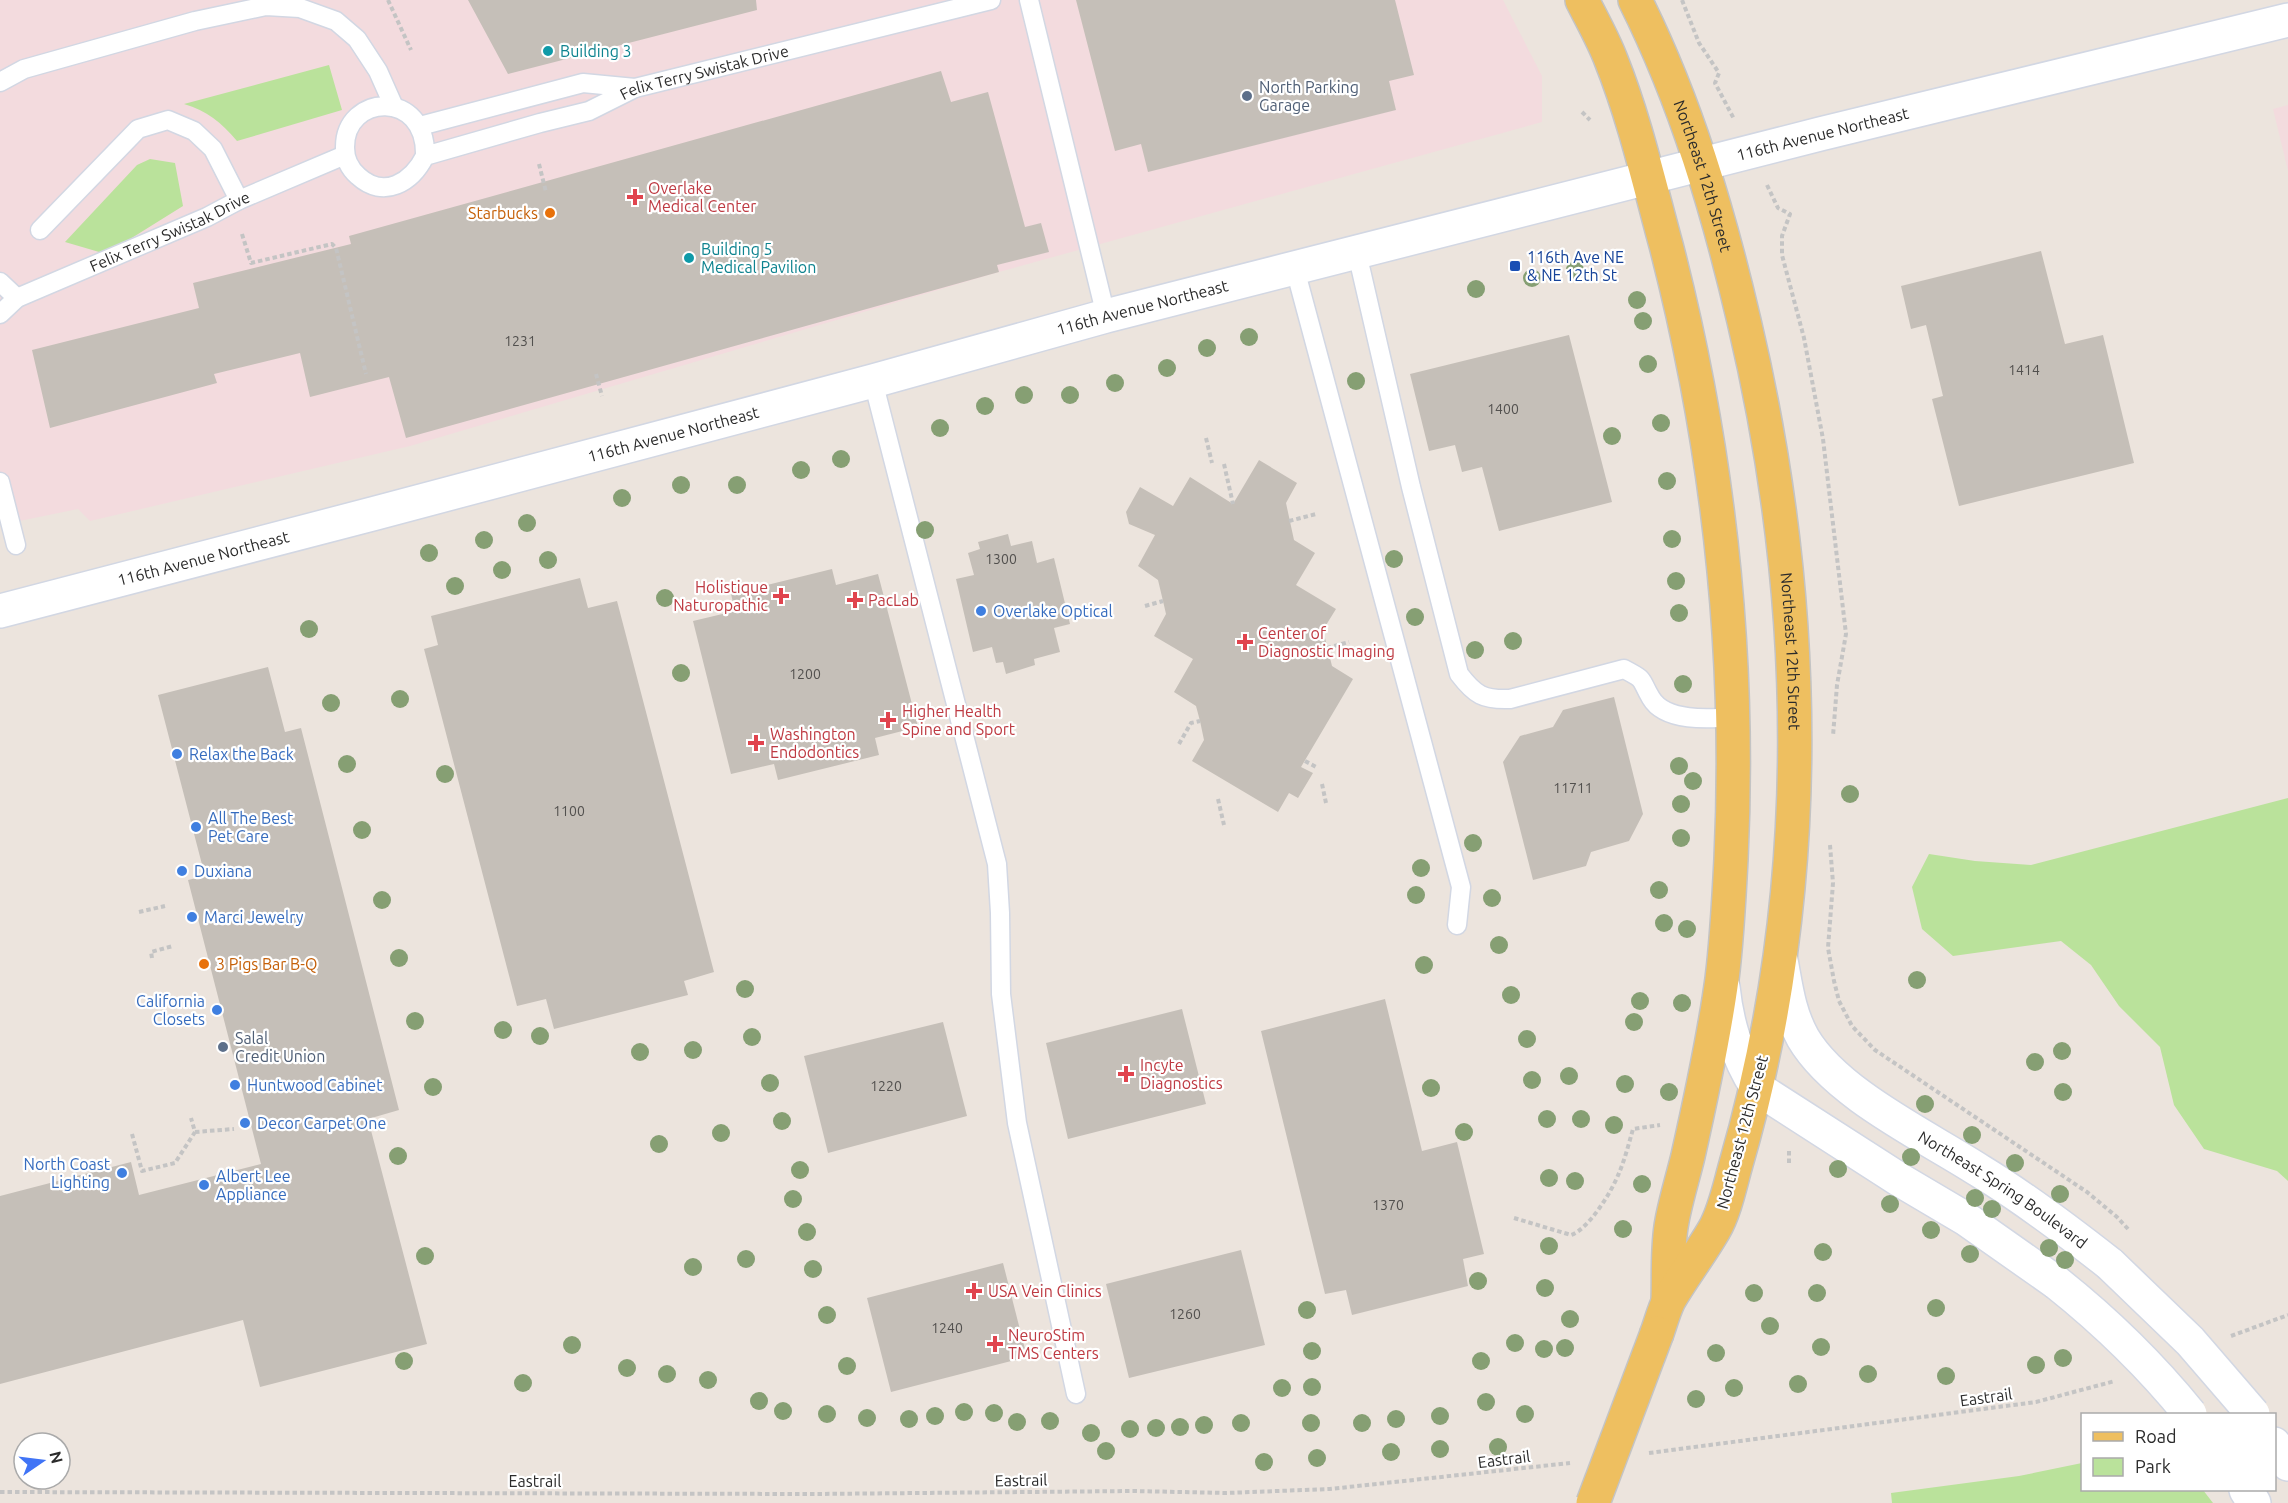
<svg xmlns="http://www.w3.org/2000/svg" width="2288" height="1503" font-family="Ubuntu,sans-serif">
  <style>
    .medical { fill: #f3dbde }
    .green { fill: #bae29b }
    .building { fill: #c5bfb8 }
    .lines { fill: none; stroke-linecap: round; stroke-linejoin: round }
    .lane-casing { stroke: #d2d7e3; stroke-width: 21 }
    .secondary-casing { stroke: #d2d7e3; stroke-width: 36 }
    .primary-casing { stroke: #c4c4c4; stroke-width: 36 }
    .path { stroke: #c4c4c4; stroke-width: 4; stroke-dasharray: 4.5 3; stroke-linecap: butt }
    .lane { stroke: #fff; stroke-width: 18 }
    .secondary { stroke: #fff; stroke-width: 33 }
    .primary { stroke: #eebf60; stroke-width: 33 }
    .secondary-bridge-casing { stroke: #d2d7e3; stroke-width: 36; stroke-linecap: butt }
    .primary-bridge-casing { stroke: #c4c4c4; stroke-width: 36; stroke-linecap: butt }
    .secondary-bridge { stroke: #fff; stroke-width: 33 }
    .primary-bridge { stroke: #eebf60; stroke-width: 33 }
    .tree { fill: #869f73 }
    .culture-dot { fill: #0f9aa8; stroke: #fff; stroke-width: 2 }
    .service-dot { fill: #5c6f8a; stroke: #fff; stroke-width: 2 }
    .health-dot { fill: #e0444e; stroke: #fff; stroke-width: 2 }
    .food-dot { fill: #e8710a; stroke: #fff; stroke-width: 2 }
    .transit-dot { fill: #1a4fb4; stroke: #fff; stroke-width: 2 }
    .shop-dot { fill: #3f7fe0; stroke: #fff; stroke-width: 2 }
    .labels { text-anchor: middle; dominant-baseline: central; stroke-width: 4.5; stroke-linejoin: round; paint-order: stroke }
    .number-label { font-size: 14px; fill: #52504e }
    .culture-label { font-size: 16px; fill: #0d838f; stroke: #fff; text-anchor: start }
    .street-label { font-size: 16px; fill: #2b2b2b; stroke: #fff }
    .service-label { font-size: 16px; fill: #4e5e75; stroke: #fff; text-anchor: start }
    .health-label { font-size: 16px; fill: #be3a42; stroke: #fff; text-anchor: start }
    .food-label { font-size: 16px; fill: #c56008; stroke: #fff; text-anchor: end }
    .transit-label { font-size: 16px; fill: #164399; stroke: #fff; text-anchor: start }
    .shop-label { font-size: 16px; fill: #366cbe; stroke: #fff; text-anchor: start }
  </style>
  <rect width="100%" height="100%" fill="#ece4dd"/>
  <path class="medical" d="M0,0H1503L1542,76V122L999,272L410,446L90,521L78,509L0,525Z
    M2288,105V171L2273,109Z"/>
  <path class="green" d="M329,65L342,110L237,141C221,122 207,111 184,104Z
    M150,159L175,163L183,206L106,254L65,242L137,165Z
    M2288,798V1181L2277,1171L2204,1149L2174,1105L2160,1047L2119,1006L2091,965L2061,941L1953,956L1922,929L1912,887L1929,854L1975,861L2031,865Z
    M2082,1463V1490H2203L2213,1503H1892L1891,1493L2019,1476Z"/>
  <path class="building" d="M468,0H756L757,10L508,74Z
    M1076,0H1395L1414,75L1389,81L1396,110L1148,172L1141,144L1115,151Z
    M941,71L951,102L988,92L1025,227L1041,223L1049,252L997,265L999,272L406,438L389,377L310,397L300,353L214,374L217,383L50,428L32,350L199,308L193,283L351,244L349,236Z
    M2041,251L2065,344L2103,335L2134,463L1959,506L1932,399L1943,396L1926,325L1911,329L1901,286Z
    M1569,335L1612,502L1499,531L1482,467L1462,472L1455,445L1429,451L1410,374Z
    M1259,460L1297,483L1286,503L1294,540L1315,553L1296,585L1336,609L1323,630L1332,666L1353,679L1301,767L1313,773L1298,798L1289,793L1278,812L1192,761L1204,740L1200,721L1196,706L1174,692L1193,659L1154,636L1166,614L1163,601L1158,580L1138,566L1155,535L1129,524L1126,512L1140,487L1173,506L1190,477L1233,504Z
    M1008,534L1011,546L1032,541L1037,563L1054,558L1070,624L1054,628L1060,652L1034,659L1035,665L1006,674L1003,662L996,663L992,647L973,652L956,579L974,575L968,553L980,549L978,542Z
    M832,569L836,585L878,574L918,727L875,738L879,755L778,780L774,764L731,774L693,621L735,611L731,594Z
    M580,578L588,608L617,601L714,972L684,981L688,995L554,1029L546,999L517,1006L424,649L438,645L431,616Z
    M268,667L285,732L301,728L399,1110L368,1119L427,1344L260,1387L243,1320L0,1384V1196L131,1162L139,1195L261,1164L188,880L205,876L158,695Z
    M1614,697L1643,814L1629,841L1591,852L1586,866L1533,880L1503,762L1520,736L1553,727L1563,710Z
    M1385,999L1422,1151L1457,1142L1484,1254L1463,1259L1468,1286L1352,1315L1346,1290L1325,1294L1261,1031Z
    M1182,1009L1206,1104L1068,1139L1046,1043Z
    M943,1022L967,1116L828,1153L804,1056Z
    M1241,1250L1265,1345L1129,1378L1106,1284Z
    M1003,1263L1027,1357L891,1392L867,1298Z"/>
  <g class="lines">
    <defs>
      <g id="lane">
        <path d="M1029,0L1106,316"/>
        <path d="M0,82L24,69L195,21L266,6L300,8L336,21L357,39L378,71L394,107"/>
        <path d="M420,126L583,83L635,88"/>
        <path id="s1" d="M425,156C427,89 344,93 345,148C345,159 350,169 358,176C384,200 412,182 425,156L540,123L589,111L635,88L991,0"/>
        <path d="M40,230L138,129L168,120L194,131L213,149L239,200"/>
        <path d="M1357,253L1411,487L1459,674C1475,695 1483,700 1510,699L1624,669C1647,681 1639,678 1651,698C1665,722 1709,719 1733,717"/>
        <path d="M1295,269L1461,887L1457,925"/>
        <path d="M0,282L17,298"/>
        <path id="s2" d="M0,314L17,298L207,217L239,200L345,155"/>
        <path d="M873,381L997,864L1000,913L1001,994L1017,1123L1076,1394"/>
        <path d="M0,482L16,545"/>
      </g>
      <g id="secondary">
        <path id="s3" d="M0,611L376,513L873,381L1106,316L1820,134L2288,20"/>
        <path id="s4" d="M1781,960C1786,987 1789,1013 1803,1038C1836,1094 1926,1136 1980,1171C2026,1199 2068,1231 2110,1264"/>
        <path d="M1723,987C1727,1025 1737,1056 1757,1088L1900,1180L1966,1219L2057,1283"/>
        <path d="M2274,1444L2288,1464"/>
        <path d="M2246,1490L2254,1503"/>
      </g>
      <g id="primary">
        <path d="M1582,0C1592,20 1603,39 1611,60C1635,120 1649,183 1666,245C1718,446 1741,652 1731,859C1729,899 1727,939 1722,979C1714,1038 1701,1098 1688,1156C1683,1177 1676,1199 1672,1221C1667,1246 1669,1274 1668,1300"/>
        <path id="s5" d="M1635,0C1686,102 1718,210 1744,321C1810,600 1816,887 1736,1164C1730,1185 1725,1211 1714,1230C1700,1254 1683,1276 1669,1300C1664,1310 1661,1322 1657,1333"/>
      </g>
    </defs>
    <use href="#lane" class="lane-casing"/>
    <use href="#secondary" class="secondary-casing"/>
    <use href="#primary" class="primary-casing"/>
    <path class="path" d="M388,0L411,50
      M1682,0L1699,43L1719,73L1715,83L1734,119
      M1582,112L1590,120
      M539,164L546,192
      M1767,185L1778,208L1790,214L1782,236V255L1804,338L1823,439L1846,634L1837,685L1833,736
      M242,234L251,263L332,244L336,248L366,374
      M596,374L602,396
      M1206,438L1212,463
      M1224,464L1233,504
      M1289,521L1316,514
      M1145,606L1163,601
      M1327,648L1349,642
      M1179,744L1191,723L1200,721
      M1305,761L1318,768
      M1322,784L1326,803
      M1218,799L1224,825
      M1830,845L1833,883L1828,948L1834,981L1839,1001L1852,1026L1875,1050L2087,1192L2117,1217L2128,1229
      M139,912L165,906
      M152,958L151,952L173,946
      M195,1132L234,1129
      M132,1134L142,1171L175,1163L195,1132L191,1118
      M1789,1151V1165
      M1514,1218L1571,1235C1589,1229 1612,1191 1619,1173C1625,1159 1629,1143 1633,1129L1660,1125
      M2231,1336L2288,1315
      M1649,1453L2036,1402L2115,1381
      M0,1492L812,1494L1134,1491L1226,1493L1330,1489L1570,1463"/>
    <use href="#lane" class="lane"/>
    <use href="#secondary" class="secondary"/>
    <use href="#primary" class="primary"/>
    <defs>
      <path id="secondary-bridge" d="M2110,1264L2190,1341L2253,1414
        M2057,1283C2106,1322 2151,1366 2190,1414"/>
      <path id="primary-bridge" d="M1593,1503L1657,1333"/>
    </defs>
    <use href="#secondary-bridge" class="secondary-bridge-casing"/>
    <use href="#primary-bridge" class="primary-bridge-casing"/>
    <use href="#secondary-bridge" class="secondary-bridge"/>
    <use href="#primary-bridge" class="primary-bridge"/>
  </g>
  <g class="tree">
    <circle cx="1575" cy="270" r="9"/>
    <circle cx="1532" cy="278" r="9"/>
    <circle cx="1476" cy="289" r="9"/>
    <circle cx="1637" cy="300" r="9"/>
    <circle cx="1643" cy="321" r="9"/>
    <circle cx="1249" cy="337" r="9"/>
    <circle cx="1207" cy="348" r="9"/>
    <circle cx="1648" cy="364" r="9"/>
    <circle cx="1167" cy="368" r="9"/>
    <circle cx="1356" cy="381" r="9"/>
    <circle cx="1115" cy="383" r="9"/>
    <circle cx="1024" cy="395" r="9"/>
    <circle cx="1070" cy="395" r="9"/>
    <circle cx="985" cy="406" r="9"/>
    <circle cx="1661" cy="423" r="9"/>
    <circle cx="940" cy="428" r="9"/>
    <circle cx="1612" cy="436" r="9"/>
    <circle cx="841" cy="459" r="9"/>
    <circle cx="801" cy="470" r="9"/>
    <circle cx="1667" cy="481" r="9"/>
    <circle cx="681" cy="485" r="9"/>
    <circle cx="737" cy="485" r="9"/>
    <circle cx="622" cy="498" r="9"/>
    <circle cx="527" cy="523" r="9"/>
    <circle cx="925" cy="530" r="9"/>
    <circle cx="1672" cy="539" r="9"/>
    <circle cx="484" cy="540" r="9"/>
    <circle cx="429" cy="553" r="9"/>
    <circle cx="1394" cy="559" r="9"/>
    <circle cx="548" cy="560" r="9"/>
    <circle cx="502" cy="570" r="9"/>
    <circle cx="1676" cy="581" r="9"/>
    <circle cx="455" cy="586" r="9"/>
    <circle cx="665" cy="598" r="9"/>
    <circle cx="1679" cy="613" r="9"/>
    <circle cx="1415" cy="617" r="9"/>
    <circle cx="309" cy="629" r="9"/>
    <circle cx="1513" cy="641" r="9"/>
    <circle cx="1475" cy="650" r="9"/>
    <circle cx="681" cy="673" r="9"/>
    <circle cx="1683" cy="684" r="9"/>
    <circle cx="400" cy="699" r="9"/>
    <circle cx="331" cy="703" r="9"/>
    <circle cx="347" cy="764" r="9"/>
    <circle cx="1679" cy="766" r="9"/>
    <circle cx="445" cy="774" r="9"/>
    <circle cx="1693" cy="781" r="9"/>
    <circle cx="1850" cy="794" r="9"/>
    <circle cx="1681" cy="804" r="9"/>
    <circle cx="362" cy="830" r="9"/>
    <circle cx="1681" cy="838" r="9"/>
    <circle cx="1473" cy="843" r="9"/>
    <circle cx="1421" cy="868" r="9"/>
    <circle cx="1659" cy="890" r="9"/>
    <circle cx="1416" cy="895" r="9"/>
    <circle cx="1492" cy="898" r="9"/>
    <circle cx="382" cy="900" r="9"/>
    <circle cx="1664" cy="923" r="9"/>
    <circle cx="1687" cy="929" r="9"/>
    <circle cx="1499" cy="945" r="9"/>
    <circle cx="399" cy="958" r="9"/>
    <circle cx="1424" cy="965" r="9"/>
    <circle cx="1917" cy="980" r="9"/>
    <circle cx="745" cy="989" r="9"/>
    <circle cx="1511" cy="995" r="9"/>
    <circle cx="1640" cy="1001" r="9"/>
    <circle cx="1682" cy="1003" r="9"/>
    <circle cx="415" cy="1021" r="9"/>
    <circle cx="1634" cy="1022" r="9"/>
    <circle cx="503" cy="1030" r="9"/>
    <circle cx="540" cy="1036" r="9"/>
    <circle cx="752" cy="1037" r="9"/>
    <circle cx="1527" cy="1039" r="9"/>
    <circle cx="693" cy="1050" r="9"/>
    <circle cx="2062" cy="1051" r="9"/>
    <circle cx="640" cy="1052" r="9"/>
    <circle cx="2035" cy="1062" r="9"/>
    <circle cx="1569" cy="1076" r="9"/>
    <circle cx="1532" cy="1080" r="9"/>
    <circle cx="770" cy="1083" r="9"/>
    <circle cx="1625" cy="1084" r="9"/>
    <circle cx="433" cy="1087" r="9"/>
    <circle cx="1431" cy="1088" r="9"/>
    <circle cx="1669" cy="1092" r="9"/>
    <circle cx="2063" cy="1092" r="9"/>
    <circle cx="1925" cy="1104" r="9"/>
    <circle cx="1547" cy="1119" r="9"/>
    <circle cx="1581" cy="1119" r="9"/>
    <circle cx="782" cy="1121" r="9"/>
    <circle cx="1614" cy="1125" r="9"/>
    <circle cx="1464" cy="1132" r="9"/>
    <circle cx="721" cy="1133" r="9"/>
    <circle cx="1972" cy="1135" r="9"/>
    <circle cx="659" cy="1144" r="9"/>
    <circle cx="398" cy="1156" r="9"/>
    <circle cx="1911" cy="1157" r="9"/>
    <circle cx="2015" cy="1163" r="9"/>
    <circle cx="1838" cy="1169" r="9"/>
    <circle cx="800" cy="1170" r="9"/>
    <circle cx="1549" cy="1178" r="9"/>
    <circle cx="1575" cy="1181" r="9"/>
    <circle cx="1642" cy="1184" r="9"/>
    <circle cx="2060" cy="1194" r="9"/>
    <circle cx="1975" cy="1198" r="9"/>
    <circle cx="793" cy="1199" r="9"/>
    <circle cx="1890" cy="1204" r="9"/>
    <circle cx="1992" cy="1209" r="9"/>
    <circle cx="1623" cy="1229" r="9"/>
    <circle cx="1931" cy="1230" r="9"/>
    <circle cx="807" cy="1232" r="9"/>
    <circle cx="1549" cy="1246" r="9"/>
    <circle cx="2049" cy="1248" r="9"/>
    <circle cx="1823" cy="1252" r="9"/>
    <circle cx="1970" cy="1254" r="9"/>
    <circle cx="425" cy="1256" r="9"/>
    <circle cx="746" cy="1259" r="9"/>
    <circle cx="2065" cy="1260" r="9"/>
    <circle cx="693" cy="1267" r="9"/>
    <circle cx="813" cy="1269" r="9"/>
    <circle cx="1478" cy="1281" r="9"/>
    <circle cx="1545" cy="1288" r="9"/>
    <circle cx="1754" cy="1293" r="9"/>
    <circle cx="1817" cy="1293" r="9"/>
    <circle cx="1936" cy="1308" r="9"/>
    <circle cx="1307" cy="1310" r="9"/>
    <circle cx="827" cy="1315" r="9"/>
    <circle cx="1570" cy="1319" r="9"/>
    <circle cx="1770" cy="1326" r="9"/>
    <circle cx="1515" cy="1343" r="9"/>
    <circle cx="572" cy="1345" r="9"/>
    <circle cx="1821" cy="1347" r="9"/>
    <circle cx="1565" cy="1348" r="9"/>
    <circle cx="1544" cy="1349" r="9"/>
    <circle cx="1312" cy="1351" r="9"/>
    <circle cx="1716" cy="1353" r="9"/>
    <circle cx="2063" cy="1358" r="9"/>
    <circle cx="404" cy="1361" r="9"/>
    <circle cx="1481" cy="1361" r="9"/>
    <circle cx="2036" cy="1365" r="9"/>
    <circle cx="847" cy="1366" r="9"/>
    <circle cx="627" cy="1368" r="9"/>
    <circle cx="667" cy="1374" r="9"/>
    <circle cx="1868" cy="1374" r="9"/>
    <circle cx="1946" cy="1376" r="9"/>
    <circle cx="708" cy="1380" r="9"/>
    <circle cx="523" cy="1383" r="9"/>
    <circle cx="1798" cy="1384" r="9"/>
    <circle cx="1312" cy="1387" r="9"/>
    <circle cx="1282" cy="1388" r="9"/>
    <circle cx="1734" cy="1388" r="9"/>
    <circle cx="1696" cy="1399" r="9"/>
    <circle cx="759" cy="1401" r="9"/>
    <circle cx="1486" cy="1402" r="9"/>
    <circle cx="783" cy="1411" r="9"/>
    <circle cx="964" cy="1412" r="9"/>
    <circle cx="994" cy="1413" r="9"/>
    <circle cx="827" cy="1414" r="9"/>
    <circle cx="1525" cy="1414" r="9"/>
    <circle cx="935" cy="1416" r="9"/>
    <circle cx="1440" cy="1416" r="9"/>
    <circle cx="867" cy="1418" r="9"/>
    <circle cx="909" cy="1419" r="9"/>
    <circle cx="1396" cy="1419" r="9"/>
    <circle cx="1050" cy="1421" r="9"/>
    <circle cx="1017" cy="1422" r="9"/>
    <circle cx="1241" cy="1423" r="9"/>
    <circle cx="1311" cy="1423" r="9"/>
    <circle cx="1362" cy="1423" r="9"/>
    <circle cx="1204" cy="1425" r="9"/>
    <circle cx="1180" cy="1427" r="9"/>
    <circle cx="1156" cy="1428" r="9"/>
    <circle cx="1130" cy="1429" r="9"/>
    <circle cx="1091" cy="1433" r="9"/>
    <circle cx="1498" cy="1447" r="9"/>
    <circle cx="1440" cy="1449" r="9"/>
    <circle cx="1106" cy="1451" r="9"/>
    <circle cx="1391" cy="1452" r="9"/>
    <circle cx="1317" cy="1458" r="9"/>
    <circle cx="1264" cy="1462" r="9"/>
  </g>
  <g class="culture-dot">
    <circle cx="548" cy="51" r="6"/>
    <circle cx="689" cy="258" r="6"/>
  </g>
  <g class="service-dot">
    <circle cx="1247" cy="96" r="6"/>
    <circle cx="223" cy="1047" r="6"/>
  </g>
  <g class="health-dot">
    <path d="M632 188h6v6h6v6h-6v6h-6v-6h-6v-6h6z"/>
    <path d="M778 587h6v6h6v6h-6v6h-6v-6h-6v-6h6z"/>
    <path d="M852 591h6v6h6v6h-6v6h-6v-6h-6v-6h6z"/>
    <path d="M1242 633h6v6h6v6h-6v6h-6v-6h-6v-6h6z"/>
    <path d="M885 711h6v6h6v6h-6v6h-6v-6h-6v-6h6z"/>
    <path d="M753 734h6v6h6v6h-6v6h-6v-6h-6v-6h6z"/>
    <path d="M1123 1065h6v6h6v6h-6v6h-6v-6h-6v-6h6z"/>
    <path d="M971 1282h6v6h6v6h-6v6h-6v-6h-6v-6h6z"/>
    <path d="M992 1335h6v6h6v6h-6v6h-6v-6h-6v-6h6z"/>
  </g>
  <g class="food-dot">
    <circle cx="550" cy="213" r="6"/>
    <circle cx="204" cy="964" r="6"/>
  </g>
  <rect class="transit-dot" x="1509" y="260" width="12" height="12" rx="3"/>
  <g class="shop-dot">
    <circle cx="981" cy="611" r="6"/>
    <circle cx="177" cy="754" r="6"/>
    <circle cx="196" cy="827" r="6"/>
    <circle cx="182" cy="871" r="6"/>
    <circle cx="192" cy="917" r="6"/>
    <circle cx="217" cy="1010" r="6"/>
    <circle cx="235" cy="1085" r="6"/>
    <circle cx="245" cy="1123" r="6"/>
    <circle cx="122" cy="1173" r="6"/>
    <circle cx="204" cy="1185" r="6"/>
  </g>
  <g class="labels">
    <g class="number-label">
      <text x="520" y="341">1231</text>
      <text x="2024" y="370">1414</text>
      <text x="1503" y="409">1400</text>
      <text x="1001" y="559">1300</text>
      <text x="805" y="674">1200</text>
      <text x="1573" y="788">11711</text>
      <text x="569" y="811">1100</text>
      <text x="886" y="1086">1220</text>
      <text x="1388" y="1205">1370</text>
      <text x="1185" y="1314">1260</text>
      <text x="947" y="1328">1240</text>
    </g>
    <g class="culture-label">
      <text x="560" y="51">Building 3</text>
      <text x="701" y="249">Building 5<tspan x="701" dy="18">Medical Pavilion</tspan></text>
    </g>
    <g class="street-label">
      <text stroke="none"><textPath href="#s1" startOffset="544">Felix Terry Swistak Drive</textPath></text>
      <text stroke="none"><textPath href="#s3" startOffset="1884">116th Avenue Northeast</textPath></text>
      <text stroke="none"><textPath href="#s5" startOffset="189">Northeast 12th Street</textPath></text>
      <text stroke="none"><textPath href="#s2" startOffset="190">Felix Terry Swistak Drive</textPath></text>
      <text stroke="none"><textPath href="#s3" startOffset="1182">116th Avenue Northeast</textPath></text>
      <text stroke="none"><textPath href="#s3" startOffset="696">116th Avenue Northeast</textPath></text>
      <text stroke="none"><textPath href="#s3" startOffset="210">116th Avenue Northeast</textPath></text>
      <text stroke="none"><textPath href="#s5" startOffset="674">Northeast 12th Street</textPath></text>
      <text transform="translate(1742 1132) rotate(-75)">Northeast 12th Street</text>
      <text stroke="none"><textPath href="#s4" startOffset="334">Northeast Spring Boulevard</textPath></text>
      <text transform="translate(1986 1397) rotate(-8)">Eastrail</text>
      <text transform="translate(1504 1459) rotate(-7)">Eastrail</text>
      <text transform="translate(1021 1480) rotate(-1)">Eastrail</text>
      <text x="535" y="1481">Eastrail</text>
    </g>
    <g class="service-label">
      <text x="1259" y="87">North Parking<tspan x="1259" dy="18">Garage</tspan></text>
      <text x="235" y="1038">Salal<tspan x="235" dy="18">Credit Union</tspan></text>
    </g>
    <g class="health-label">
      <text x="648" y="188">Overlake<tspan x="648" dy="18">Medical Center</tspan></text>
      <text x="768" y="587" text-anchor="end">Holistique<tspan x="768" dy="18">Naturopathic</tspan></text>
      <text x="868" y="600">PacLab</text>
      <text x="1258" y="633">Center of<tspan x="1258" dy="18">Diagnostic Imaging</tspan></text>
      <text x="902" y="711">Higher Health<tspan x="902" dy="18">Spine and Sport</tspan></text>
      <text x="770" y="734">Washington<tspan x="770" dy="18">Endodontics</tspan></text>
      <text x="1140" y="1065">Incyte<tspan x="1140" dy="18">Diagnostics</tspan></text>
      <text x="988" y="1291">USA Vein Clinics</text>
      <text x="1008" y="1335">NeuroStim<tspan x="1008" dy="18">TMS Centers</tspan></text>
    </g>
    <g class="food-label">
      <text x="538" y="213">Starbucks</text>
      <text x="216" y="964" text-anchor="start">3 Pigs Bar B-Q</text>
    </g>
    <g class="transit-label">
      <text x="1527" y="257">116th Ave NE<tspan x="1527" dy="18">&amp; NE 12th St</tspan></text>
    </g>
    <g class="shop-label">
      <text x="993" y="611">Overlake Optical</text>
      <text x="189" y="754">Relax the Back</text>
      <text x="208" y="818">All The Best<tspan x="208" dy="18">Pet Care</tspan></text>
      <text x="194" y="871">Duxiana</text>
      <text x="204" y="917">Marci Jewelry</text>
      <text x="205" y="1001" text-anchor="end">California<tspan x="205" dy="18">Closets</tspan></text>
      <text x="247" y="1085">Huntwood Cabinet</text>
      <text x="257" y="1123">Decor Carpet One</text>
      <text x="110" y="1164" text-anchor="end">North Coast<tspan x="110" dy="18">Lighting</tspan></text>
      <text x="216" y="1176">Albert Lee<tspan x="216" dy="18">Appliance</tspan></text>
    </g>
  </g>
  <rect x="2081" y="1413" width="195" height="78" fill="#ffffff" stroke="#aaaaaa" stroke-width="1.5"/>
  <rect x="2093" y="1432" width="30" height="9" fill="#eebf60" stroke="#aaaaaa" stroke-width="1.5"/>
  <text x="2135" y="1443" font-size="18" fill="#2b2b2b">Road</text>
  <rect x="2093" y="1458" width="30" height="18" fill="#bae29b" stroke="#aaaaaa" stroke-width="1.5"/>
  <text x="2135" y="1473" font-size="18" fill="#2b2b2b">Park</text>
  <g transform="translate(42 1461) rotate(76)"><circle r="28" fill="#ffffff" stroke="#aaaaaa" stroke-width="1.5"/>
  <path d="M0-4.5L10 22L0 15L-10 22Z" fill="#4074f6"/>
  <text y="-9" font-size="16" font-weight="bold" text-anchor="middle" fill="#2b2b2b">N</text>
  </g>
</svg>
